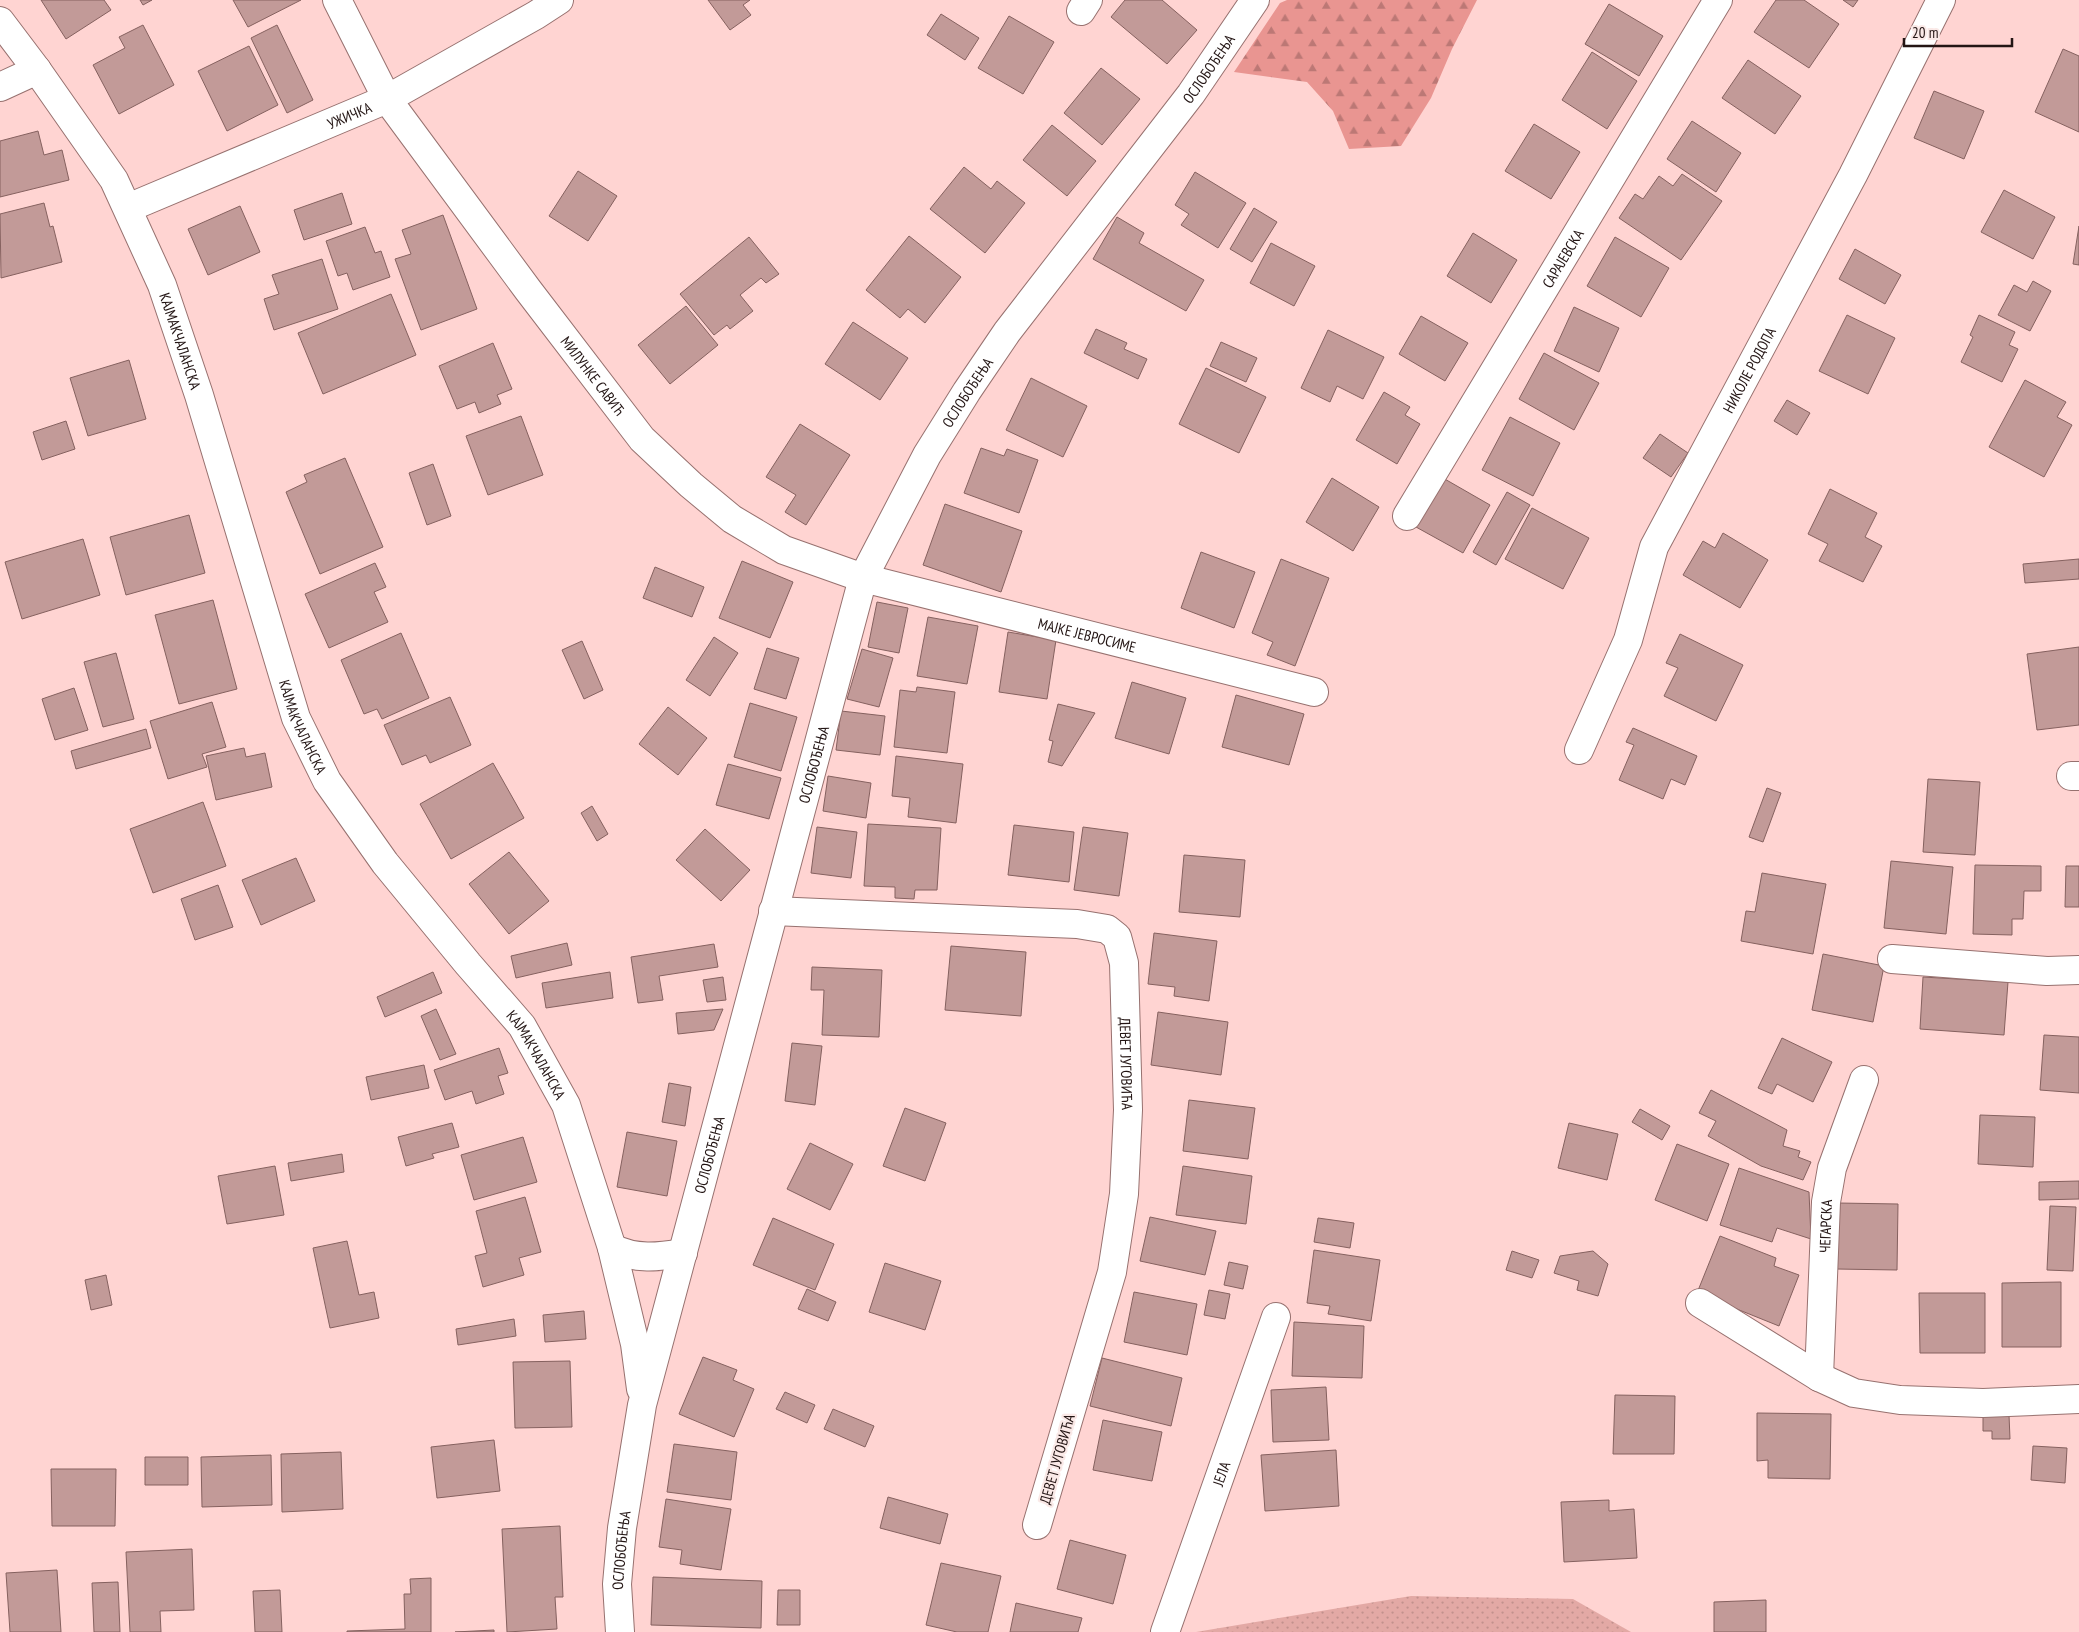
<svg xmlns="http://www.w3.org/2000/svg" width="2079" height="1632" font-family="'PT Sans Narrow',sans-serif">
  <style>
    .grass { fill: url(#grass-dots) }
    .forest { fill: url(#forest-firs) }
    .building { fill: #c29a98; stroke: #85615f }
    .lines { fill: none; stroke-linecap: round; stroke-linejoin: round }
    .minor-casing { stroke: #97716f; stroke-width: 30 }
    .minor { stroke: #fff; stroke-width: 28 }
    .labels { text-anchor: middle; dominant-baseline: central; stroke-width: 4.5; stroke-linejoin: round; paint-order: stroke }
    .street-label { font-size: 15px; fill: #231514; stroke: #fae9e7 }
  </style>
  <defs>
    <pattern id="grass-dots" width="8" height="8" patternUnits="userSpaceOnUse" patternTransform="scale(1.25)"><rect width="8" height="8" fill="#e3a9a5"/><path d="M2 2h.1M6 6h.1" fill="none" stroke="#c2918d" stroke-width="1.8" stroke-linecap="round"/></pattern>
    <pattern id="forest-firs" width="22" height="20" patternUnits="userSpaceOnUse" patternTransform="scale(1.25)"><rect width="22" height="20" fill="#e99591"/><path d="M5 1l3.5 6h-7zM16 11l3.5 6h-7z" fill="#bc7875"/></pattern>
  </defs>
  <rect width="100%" height="100%" fill="#ffd4d2"/>
  <path class="grass" d="M1411,1596L1573,1599L1631,1632H1196Z"/>
  <path class="forest" d="M1287,0H1477L1452,49L1431,98L1401,146L1349,149L1333,111L1307,82L1234,72L1280,3Z"/>
  <path class="building" d="M41,0H104L111,10L66,39Z
    M140,0H152L143,5Z
    M233,0H301L248,27Z
    M708,0H750L743,5L751,15L730,30Z
    M1125,0H1162L1197,30L1167,64L1111,17Z
    M1776,0H1804L1839,24L1809,68L1754,32Z
    M1843,0H1858L1853,7Z
    M1609,4L1663,36L1639,76L1585,44Z
    M941,14L979,38L965,60L927,35Z
    M1009,16L1054,42L1023,94L978,68Z
    M143,25L174,85L119,114L93,65L125,48L119,37Z
    M277,25L313,100L287,113L251,38Z
    M249,46L278,105L227,131L198,71Z
    M2063,49L2079,56V132L2035,112Z
    M1592,52L1637,81L1607,129L1562,100Z
    M1748,60L1801,96L1775,134L1722,98Z
    M1101,68L1140,99L1102,145L1064,113Z
    M1934,91L1984,111L1964,159L1914,138Z
    M1692,121L1741,153L1716,192L1667,159Z
    M1534,124L1580,152L1551,199L1505,171Z
    M1052,125L1096,161L1067,196L1023,160Z
    M38,131L44,155L62,150L69,180L0,197V141Z
    M964,167L991,189L997,181L1025,203L985,253L930,209Z
    M578,171L617,196L588,241L549,216Z
    M1195,172L1246,203L1218,248L1181,225L1189,214L1175,205Z
    M1682,174L1722,201L1681,260L1619,218L1635,194L1643,199L1659,176L1673,186Z
    M2004,190L2055,217L2033,259L1981,232Z
    M342,193L352,224L304,240L294,210Z
    M44,203L50,227L53,226L62,262L1,278L0,214Z
    M240,206L260,252L208,275L188,229Z
    M1254,208L1277,222L1252,262L1230,249Z
    M443,215L477,309L421,330L395,259L411,254L402,230Z
    M1117,217L1144,233L1139,243L1204,280L1186,311L1093,259Z
    M2079,226V265L2073,264Z
    M365,227L375,253L381,251L390,277L353,290L347,273L338,276L326,241Z
    M1473,233L1517,260L1491,303L1447,276Z
    M909,236L961,277L925,323L908,309L900,318L866,290Z
    M749,237L779,274L766,283L761,278L740,295L753,311L730,329L727,325L714,335L680,294Z
    M1615,237L1669,268L1641,317L1587,286Z
    M1271,243L1315,266L1294,306L1250,283Z
    M1855,249L1901,275L1885,304L1839,279Z
    M322,259L338,309L274,330L264,299L279,294L272,275Z
    M2033,281L2051,291L2030,331L1998,315L2014,285L2027,292Z
    M391,294L416,355L323,394L298,333Z
    M686,306L718,345L670,384L638,345Z
    M1574,307L1619,328L1599,372L1554,351Z
    M1847,315L1895,338L1868,394L1819,371Z
    M1979,315L2015,332L2009,345L2018,349L2002,382L1961,362L1973,337L1970,335Z
    M1421,316L1468,343L1445,381L1399,354Z
    M853,322L908,358L880,400L825,364Z
    M1096,329L1127,343L1124,349L1147,359L1138,379L1084,353Z
    M1328,330L1384,357L1363,399L1337,386L1330,402L1301,388Z
    M1221,342L1257,358L1246,382L1210,366Z
    M493,343L512,389L497,395L501,404L479,413L475,402L457,409L439,366Z
    M1544,353L1599,383L1574,430L1519,399Z
    M129,360L146,419L88,436L70,378Z
    M1206,368L1266,397L1239,453L1179,424Z
    M1031,378L1087,406L1063,457L1006,430Z
    M2025,380L2066,402L2057,417L2072,425L2044,477L1989,447Z
    M1384,392L1410,407L1405,415L1420,424L1397,464L1356,440Z
    M1787,400L1810,413L1797,435L1774,421Z
    M521,416L543,475L488,495L466,436Z
    M1510,417L1560,443L1533,496L1482,470Z
    M66,421L75,449L42,460L33,432Z
    M800,424L850,455L806,525L785,512L796,495L766,477Z
    M1660,434L1688,453L1671,477L1643,458Z
    M981,448L1004,456L1007,449L1038,460L1019,513L964,493Z
    M345,458L383,547L320,574L286,492L307,482L304,475Z
    M433,464L451,516L427,525L409,473Z
    M1332,478L1379,507L1353,551L1306,522Z
    M1443,478L1490,505L1463,553L1416,527Z
    M1830,489L1877,513L1865,537L1882,546L1863,582L1819,561L1828,544L1808,534Z
    M1507,492L1530,505L1496,565L1473,552Z
    M945,504L1022,531L1001,592L923,565Z
    M1532,508L1589,538L1563,589L1505,559Z
    M189,515L205,573L126,595L110,537Z
    M1723,533L1768,560L1740,608L1683,575L1703,541L1715,548Z
    M83,539L100,595L22,619L5,562Z
    M1201,552L1255,572L1234,628L1181,608Z
    M1281,559L1329,578L1295,666L1267,655L1273,642L1252,633Z
    M2079,559V579L2025,583L2023,564Z
    M742,561L793,582L770,638L719,618Z
    M375,563L386,587L374,592L388,622L329,648L305,594Z
    M655,567L704,587L692,617L643,598Z
    M213,600L237,689L179,704L155,615Z
    M877,602L908,608L899,653L868,647Z
    M928,617L978,626L967,684L917,676Z
    M1008,632L1056,640L1047,699L999,692Z
    M401,633L429,698L382,719L377,709L364,714L341,660Z
    M1680,634L1743,665L1716,721L1664,696L1678,668L1666,663Z
    M714,637L738,653L710,696L686,680Z
    M582,641L603,690L584,699L562,650Z
    M2079,647V725L2037,730L2027,654Z
    M767,648L799,658L786,699L754,689Z
    M862,649L893,658L879,707L847,699Z
    M116,653L134,719L103,727L84,662Z
    M1132,682L1186,698L1169,754L1115,738Z
    M917,687L955,692L947,753L894,747L900,690L916,692Z
    M74,688L88,730L55,740L42,699Z
    M1236,695L1304,714L1289,765L1222,747Z
    M450,697L471,745L430,763L426,755L402,765L384,725Z
    M212,702L226,747L202,754L207,767L168,779L150,721Z
    M750,703L797,717L781,771L734,757Z
    M1058,704L1095,713L1062,766L1048,762L1053,741L1049,740Z
    M668,707L707,738L678,775L639,744Z
    M841,711L885,716L880,755L836,750Z
    M1633,728L1697,756L1685,785L1671,779L1663,799L1619,780L1634,745L1626,742Z
    M146,729L151,748L76,769L71,751Z
    M244,748L246,757L265,753L272,787L216,800L206,756Z
    M896,756L963,764L956,823L908,817L910,798L892,796Z
    M493,763L524,818L451,859L420,804Z
    M728,764L781,778L769,819L716,805Z
    M828,776L871,783L866,818L823,811Z
    M1928,779L1980,782L1975,855L1923,852Z
    M1767,788L1781,793L1763,842L1749,837Z
    M203,802L226,866L153,893L130,829Z
    M592,806L608,834L597,841L581,813Z
    M868,824L941,828L937,890H915L914,899L895,898V887L864,886Z
    M1014,825L1074,832L1069,882L1008,875Z
    M817,827L857,832L851,878L811,873Z
    M1083,827L1128,833L1119,896L1074,890Z
    M705,829L750,870L721,901L676,860Z
    M509,852L549,901L509,934L469,884Z
    M1184,855L1245,860L1240,917L1179,912Z
    M296,858L315,901L261,925L242,880Z
    M1891,861L1953,867L1946,934L1884,928Z
    M1975,865L2041,866V891H2024L2023,919H2012V935L1973,934Z
    M2066,866H2079V907H2065Z
    M1762,873L1826,884L1813,954L1741,941L1746,911L1755,912Z
    M218,885L233,927L195,940L181,899Z
    M1154,933L1217,941L1209,1001L1174,996L1175,987L1148,984Z
    M567,943L572,965L516,978L511,956Z
    M714,944L718,967L659,976L663,1000L638,1003L631,957Z
    M951,946L1026,952L1021,1016L945,1010Z
    M1823,954L1884,966L1873,1022L1812,1010Z
    M812,967L882,970L879,1037L822,1035L824,990H811Z
    M433,972L442,993L385,1017L377,997Z
    M610,972L613,998L546,1008L542,983Z
    M723,977L726,1000L707,1002L703,980Z
    M1923,977L2008,982L2004,1035L1920,1029Z
    M436,1009L456,1054L440,1060L421,1016Z
    M723,1009L714,1030L678,1034L676,1013Z
    M1158,1012L1228,1022L1221,1075L1151,1065Z
    M2044,1035L2079,1037V1093L2040,1090Z
    M1782,1038L1832,1062L1813,1102L1777,1084L1772,1094L1758,1088Z
    M792,1043L822,1046L815,1105L785,1101Z
    M499,1048L508,1073L498,1076L504,1094L476,1104L472,1091L445,1100L434,1070Z
    M424,1065L429,1088L371,1100L366,1077Z
    M669,1083L691,1087L685,1126L662,1122Z
    M1711,1090L1787,1130L1783,1146L1800,1151L1798,1157L1811,1162L1803,1180L1761,1166L1708,1136L1716,1121L1699,1113Z
    M1189,1100L1255,1108L1248,1159L1183,1151Z
    M905,1108L946,1123L925,1181L883,1166Z
    M1640,1109L1670,1126L1662,1140L1632,1122Z
    M1980,1115L2035,1117L2033,1167L1978,1164Z
    M452,1123L459,1147L432,1154L434,1158L406,1166L398,1137Z
    M1569,1123L1618,1134L1607,1180L1558,1168Z
    M627,1132L677,1141L667,1196L617,1187Z
    M523,1137L537,1182L474,1200L461,1155Z
    M810,1143L853,1164L830,1210L787,1189Z
    M1677,1144L1729,1164L1707,1221L1655,1200Z
    M342,1154L344,1172L291,1181L288,1163Z
    M275,1166L284,1215L227,1224L218,1176Z
    M1183,1166L1252,1176L1246,1224L1176,1215Z
    M1739,1168L1809,1192L1811,1239L1777,1228L1772,1242L1720,1225Z
    M2079,1181V1199L2039,1200V1182Z
    M525,1197L541,1252L519,1258L524,1275L483,1287L475,1256L487,1253L476,1211Z
    M1838,1203L1898,1204L1897,1270L1836,1269Z
    M2050,1206L2076,1207L2073,1271L2047,1270Z
    M1150,1217L1216,1231L1205,1275L1140,1261Z
    M773,1218L834,1244L815,1290L753,1265Z
    M1318,1218L1354,1223L1350,1248L1314,1242Z
    M1720,1236L1776,1258L1774,1266L1799,1275L1779,1326L1697,1293Z
    M347,1241L359,1295L374,1292L379,1318L330,1328L313,1248Z
    M1314,1250L1380,1260L1371,1321L1328,1314L1330,1306L1307,1303Z
    M1512,1251L1539,1260L1532,1278L1506,1270Z
    M1593,1251L1608,1264L1598,1296L1577,1290L1579,1281L1554,1273L1560,1256Z
    M1229,1262L1248,1266L1243,1289L1224,1285Z
    M885,1263L941,1281L925,1330L869,1312Z
    M106,1275L112,1305L91,1310L85,1280Z
    M2061,1282V1347H2002V1283Z
    M807,1289L836,1302L828,1321L798,1309Z
    M1209,1290L1230,1294L1225,1319L1204,1315Z
    M1134,1292L1197,1304L1187,1355L1124,1342Z
    M1919,1293H1985V1353H1920Z
    M584,1311L586,1339L545,1342L543,1315Z
    M514,1319L516,1336L458,1345L456,1329Z
    M1294,1322L1364,1326L1362,1378L1292,1376Z
    M703,1357L737,1370L733,1380L754,1389L734,1437L679,1414Z
    M1102,1358L1182,1378L1171,1426L1090,1406Z
    M570,1361L572,1427L515,1428L513,1362Z
    M1326,1387L1329,1440L1273,1442L1271,1390Z
    M785,1392L815,1405L807,1423L776,1409Z
    M1615,1395L1675,1396L1674,1454H1613Z
    M833,1409L874,1426L865,1447L824,1429Z
    M1757,1413L1831,1414L1830,1479L1768,1478V1460L1757,1461Z
    M1983,1415H2009L2010,1439H1992V1431H1983Z
    M1103,1420L1162,1432L1152,1481L1093,1470Z
    M494,1440L500,1491L437,1498L431,1447Z
    M674,1444L737,1452L731,1500L667,1492Z
    M2033,1446L2067,1448L2065,1483L2031,1480Z
    M1336,1450L1339,1506L1265,1511L1261,1455Z
    M341,1452L343,1509L282,1512L281,1454Z
    M271,1455L272,1505L202,1507L201,1457Z
    M145,1457H188V1485H145Z
    M51,1469H116L115,1526H52Z
    M888,1497L948,1514L940,1544L880,1528Z
    M666,1499L731,1509L721,1570L680,1564L682,1550L659,1547Z
    M1609,1500V1511L1634,1509L1637,1558L1564,1562L1561,1502Z
    M560,1526L563,1597H555L557,1629L507,1632L502,1529Z
    M1070,1540L1126,1555L1113,1604L1057,1589Z
    M192,1549L194,1610L160,1611L161,1632H130L126,1552Z
    M941,1563L1001,1576L988,1632H957L926,1625Z
    M57,1570L61,1632H10L6,1573Z
    M653,1577L762,1581L761,1628L651,1625Z
    M431,1578V1632H347V1631L405,1629L404,1594H411L410,1579Z
    M118,1582L120,1632H94L92,1583Z
    M280,1590L282,1632H255L253,1591Z
    M778,1590H800V1625H777Z
    M1766,1600V1632H1714V1602Z
    M1016,1603L1082,1618L1078,1632H1010Z
    M494,1630V1632H455Z"/>
  <g class="lines">
    <defs>
      <g id="minor">
        <path id="s1" d="M337,0L387,99L528,290L642,439L691,485L732,519L784,550L863,578L1314,692"/>
        <path d="M1081,11L1088,0"/>
        <path id="s2" d="M0,21L37,70L114,180L162,285L199,395L296,718L327,781L385,863L468,964L522,1026L566,1105L612,1248L635,1344L641,1389"/>
        <path d="M0,87L37,70"/>
        <path id="s3" d="M128,208L387,99L536,15L559,0"/>
        <path id="s4" d="M1407,516L1718,0"/>
        <path id="s5" d="M1579,750L1628,640L1654,547L1853,175L1941,0"/>
        <path d="M2071,776H2079"/>
        <path id="s6" d="M773,911L1077,924L1107,929L1117,937L1124,963L1128,1110L1124,1194L1112,1272L1037,1525"/>
        <path d="M1892,959L2047,971L2079,970"/>
        <path d="M612,1248C636,1260 658,1257 683,1253"/>
        <path d="M1700,1303L1819,1377L1854,1393L1900,1400L1983,1403L2079,1399"/>
        <path id="s7" d="M1819,1377L1826,1202L1832,1168L1864,1080"/>
        <path id="s8" d="M620,1632L617,1584L622,1528L642,1405L863,578L927,455L967,391L1007,332L1191,94L1255,0"/>
        <path id="s9" d="M1165,1632L1276,1317"/>
      </g>
    </defs>
    <use href="#minor" class="minor-casing"/>
    <use href="#minor" class="minor"/>
  </g>
  <g class="labels">
    <g class="street-label">
      <text stroke="none"><textPath href="#s8" startOffset="1702">ОСЛОБОЂЕЊА</textPath></text>
      <text stroke="none"><textPath href="#s3" startOffset="240">УЖИЧКА</textPath></text>
      <text stroke="none"><textPath href="#s4" startOffset="301">САРАЈЕВСКА</textPath></text>
      <text stroke="none"><textPath href="#s2" startOffset="370">КАЈМАКЧАЛАНСКА</textPath></text>
      <text stroke="none"><textPath href="#s5" startOffset="418">НИКОЛЕ РОДОПА</textPath></text>
      <text stroke="none"><textPath href="#s1" startOffset="456">МИЛУНКЕ САВИЋ</textPath></text>
      <text stroke="none"><textPath href="#s8" startOffset="1298">ОСЛОБОЂЕЊА</textPath></text>
      <text stroke="none"><textPath href="#s1" startOffset="1032">МАЈКЕ ЈЕВРОСИМЕ</textPath></text>
      <text stroke="none"><textPath href="#s2" startOffset="775">КАЈМАКЧАЛАНСКА</textPath></text>
      <text stroke="none"><textPath href="#s8" startOffset="892">ОСЛОБОЂЕЊА</textPath></text>
      <text stroke="none"><textPath href="#s2" startOffset="1180">КАЈМАКЧАЛАНСКА</textPath></text>
      <text stroke="none"><textPath href="#s6" startOffset="475">ДЕВЕТ ЈУГОВИЋА</textPath></text>
      <text stroke="none"><textPath href="#s8" startOffset="488">ОСЛОБОЂЕЊА</textPath></text>
      <text stroke="none"><textPath href="#s7" startOffset="151">ЧЕГАРСКА</textPath></text>
      <text transform="translate(1057 1459) rotate(-74)">ДЕВЕТ ЈУГОВИЋА</text>
      <text stroke="none"><textPath href="#s9" startOffset="168">ЈЕЛА</textPath></text>
      <text stroke="none"><textPath href="#s8" startOffset="82">ОСЛОБОЂЕЊА</textPath></text>
    </g>
  </g>
  <path d="M1904 38v8h108v-8" fill="none" stroke="#231514" stroke-width="2.5"/>
  <text x="1912" y="38" font-size="15" fill="#231514" stroke="#fae9e7" stroke-width="4" paint-order="stroke">20 m</text>
</svg>
